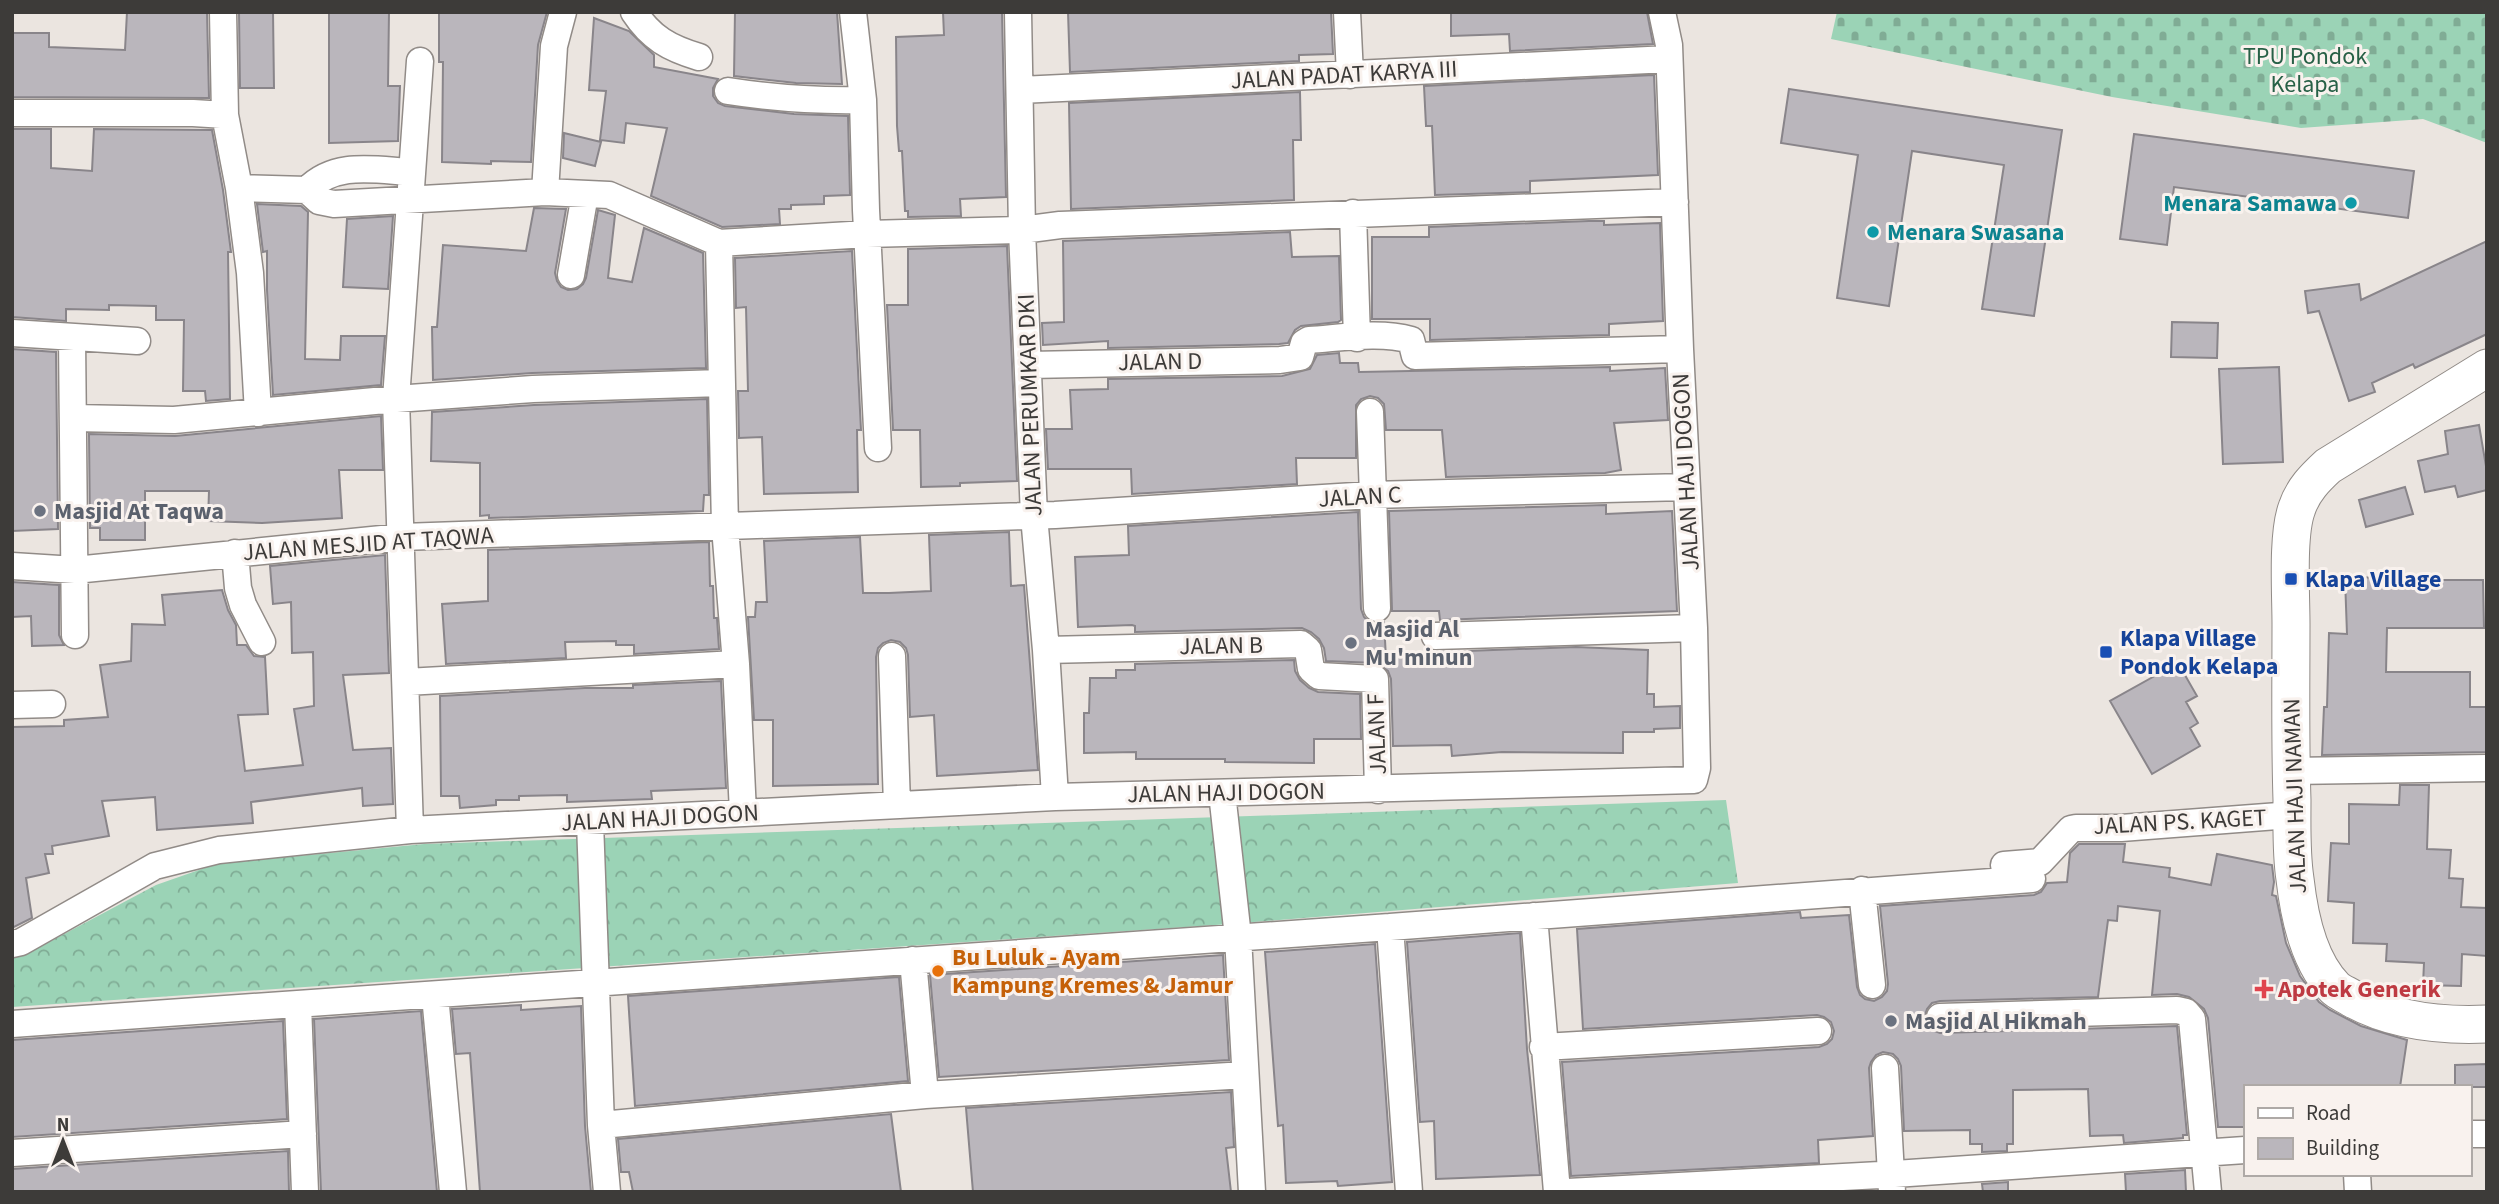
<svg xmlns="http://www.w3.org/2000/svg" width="2499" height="1204" font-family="'Source Sans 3',sans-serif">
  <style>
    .forest { fill: url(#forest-crowns) }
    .cemetery { fill: url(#cemetery-stones) }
    .building { fill: #bab6bc; stroke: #89858a; stroke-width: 2 }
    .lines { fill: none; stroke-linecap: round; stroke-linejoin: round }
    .street-casing { stroke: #918b87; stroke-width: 29 }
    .secondary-casing { stroke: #918b87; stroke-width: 39 }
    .street { stroke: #fff; stroke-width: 26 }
    .secondary { stroke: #fff; stroke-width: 37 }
    .culture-dot { fill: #0f9aa8; stroke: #f9f2ee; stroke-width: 2.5 }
    .worship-dot { fill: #6b7280; stroke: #f9f2ee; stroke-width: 2.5 }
    .transit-dot { fill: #1a4fb4; stroke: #f9f2ee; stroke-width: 2.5 }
    .food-dot { fill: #e8710a; stroke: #f9f2ee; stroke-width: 2.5 }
    .health-dot { fill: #e0444e; stroke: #f9f2ee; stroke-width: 2.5 }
    .labels { text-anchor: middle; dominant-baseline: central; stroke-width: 6; stroke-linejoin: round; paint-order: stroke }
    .park-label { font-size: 24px; fill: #276046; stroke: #f9f2ee }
    .street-label { font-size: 24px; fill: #3d3b39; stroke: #f9f2ee }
    .culture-label { font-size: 24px; font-weight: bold; fill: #0d838f; stroke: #f9f2ee; text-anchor: end }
    .worship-label { font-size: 24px; font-weight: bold; fill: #5b616d; stroke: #f9f2ee; text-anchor: start }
    .transit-label { font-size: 24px; font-weight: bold; fill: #164399; stroke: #f9f2ee; text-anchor: start }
    .food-label { font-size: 24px; font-weight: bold; fill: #c56008; stroke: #f9f2ee; text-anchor: start }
    .health-label { font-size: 24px; font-weight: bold; fill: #be3a42; stroke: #f9f2ee; text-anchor: start }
  </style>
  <defs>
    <pattern id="forest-crowns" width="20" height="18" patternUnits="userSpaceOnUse" patternTransform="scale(1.75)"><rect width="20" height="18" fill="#9bd3b6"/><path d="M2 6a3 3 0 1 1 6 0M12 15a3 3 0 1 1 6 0" fill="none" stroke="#80ac95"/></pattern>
    <pattern id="cemetery-stones" width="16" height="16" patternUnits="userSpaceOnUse" patternTransform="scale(1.75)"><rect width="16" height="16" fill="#9bd3b6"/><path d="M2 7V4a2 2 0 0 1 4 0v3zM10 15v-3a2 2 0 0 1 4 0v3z" fill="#80ac95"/></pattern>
  </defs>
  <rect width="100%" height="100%" fill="#ebe5e0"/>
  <path class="forest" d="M1726,800L1738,883L1230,924L12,1007V956L36,949L156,885L216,864L424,844Z"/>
  <path class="cemetery" d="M1837,12H2487V143L2423,119L2301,128L2112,97L1831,39Z"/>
  <path class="building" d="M127,12H207L209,98L12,97V33H49V47L125,50Z
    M239,12H273L274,88H240Z
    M329,12H389L388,86H400L398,141L329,143Z
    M439,12H547L538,45L531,162L491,161V164L442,162L443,62H439Z
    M735,12H837L842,84L796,83L734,76Z
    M943,12H1002L1006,197L960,199L961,216L908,217V211H905L902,151H899L897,126L896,37L944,35Z
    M1068,12H1331L1333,54L1299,55V61L1070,72Z
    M1451,12H1647L1653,44L1510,51L1509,34L1451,36Z
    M594,18L629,31L654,55V67L718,79L713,88V96L718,103L725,106L794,114L848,116L850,195L824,196V204L791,205V209H779L780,224L722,227L651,196L667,128L626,123L624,143L600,140L606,91L589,90Z
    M1654,75L1658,175L1530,181V192L1435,195L1432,126H1426L1424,86Z
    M1789,89L2062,130L2034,316L1982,309L2004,165L1912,151L1889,306L1837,298L1858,155L1781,143Z
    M1300,92L1301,140H1293L1294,200L1071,209L1069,103Z
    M12,129H51V168L92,171L94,129L212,130L223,190L231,252H228L230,399L206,401L205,391H183L184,320H156V306L109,305V310L66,309V321L12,317Z
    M564,133L601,142L595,166L563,158Z
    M2134,134L2414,171L2408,218L2174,187L2167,245L2120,239Z
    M257,204L301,206L308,212L305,359L340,360L341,336H385L381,385L273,395L267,290V251L263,252Z
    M534,208L566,209L555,273L557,281L561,287L568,290L577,289L583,284L586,278L598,210L615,215L608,278L632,282L644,228L703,253L706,368L532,373L433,380L432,327H437L443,245L526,251Z
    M393,216L388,289L343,287L347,219Z
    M1589,221H1604V225L1660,223L1663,321L1609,324V335L1430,340V319H1372V237H1429V227Z
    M1290,232L1292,257L1339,256L1341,320L1338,322L1301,326L1295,330L1288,343L1279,344L1108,348V341L1043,345L1042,323L1064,322L1063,241Z
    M2487,241V334L2415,368L2413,364L2372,383L2375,392L2349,401L2319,311L2308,313L2305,291L2359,284L2361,300Z
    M1007,246L1017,481L960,483V486L921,487L920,430H893L887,305H908V249Z
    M852,251L861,430H857L858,492L764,494L762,437L739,438L738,391H748L746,307L736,308L735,258Z
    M2172,322L2218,323L2217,358L2171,357Z
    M12,349L56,352L58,529L12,531Z
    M1339,353L1340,363H1358L1359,372L1610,367V371L1665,368L1668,420L1614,423L1621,470L1605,473L1446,477L1442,430H1386L1384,404L1378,398L1370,396L1361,399L1356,405V458H1296L1297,484L1132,494L1131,469H1048L1046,429H1072L1070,390L1108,389V379L1282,376L1310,369L1317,355Z
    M2279,367L2283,462L2223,464L2219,369Z
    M707,399L709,495H704L703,511L489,518V515L480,516V463L431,461L432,412L534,405Z
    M381,416L383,470H339L342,518L262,523L208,521L209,491H145V540H100V528H90L89,434L175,436Z
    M2479,425L2487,472V490L2458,497L2455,486L2425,492L2418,461L2448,454L2445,431Z
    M2405,487L2413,514L2366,527L2359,500Z
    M1606,505V514L1672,511L1677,611L1440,620L1439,611H1392L1389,511Z
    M1358,512L1361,609L1364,617L1369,622L1377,624L1384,622L1386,658L1441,656V652L1576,647L1648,650L1647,694H1654V707L1680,706V728L1654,729V732H1623V753L1502,752L1452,756L1451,745L1393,746L1391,679L1388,671L1376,663L1326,661L1324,648L1319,639L1311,632L1302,628L1135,632V626L1132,625L1078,627L1075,557L1129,555L1128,526Z
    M1009,532L1011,586L1024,585L1038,770L937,776L934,715L910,717L908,655L906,648L900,642L891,640L883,643L878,648L876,657L878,784L773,786V720H754L748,617H755L756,602H767L764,541L860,537L863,593H889L931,591L929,535Z
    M709,542L710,586H713L714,618H717L719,649L634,654V645H616V641L565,642L566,658L446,664L442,604L488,601V550Z
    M385,555L389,673L343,675L353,750L391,748L393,804L363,806L362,788L251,802L253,823L157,830L155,797L102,801L109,836L52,846L53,854H45L49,873L26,878L32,918L12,928V727L64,726V720L108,717L100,665L131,661L132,624L165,625L162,595L222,590L228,610L236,625L237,645H246L254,656L265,657L268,714L238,715L245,771L303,765L294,709L314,706L313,652L292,653L291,602L273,604L270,566Z
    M2432,576V580H2483L2484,628H2387L2386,672H2470V707H2487V752L2322,755L2324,707H2327L2329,633L2347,634L2345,578Z
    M12,582L59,585V635L64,645L32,646L31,616L12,617Z
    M1294,660L1295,671L1300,680L1309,688L1318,692L1360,694L1361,739H1314V763L1225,762V759H1136V752L1084,753V713H1089L1090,678H1116V670H1135V664Z
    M2178,663L2197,696L2186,702L2198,723L2190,728L2200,746L2152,774L2110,701Z
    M721,681L726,788L651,791L652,799L623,800L567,802V795L519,796V800H496V805L460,808L459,796H441L440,696L585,688H633V685Z
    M2400,785H2429L2427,849L2451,850L2449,878L2463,879L2461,907L2487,908V956L2462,954L2461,986L2423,985L2424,963L2386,961L2387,944L2353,943L2354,903L2328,901L2331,843L2349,844V804L2399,805Z
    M2079,844H2125L2123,862L2170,868L2169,877L2211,885L2217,854L2272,865L2274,882L2272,895L2276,896L2286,943L2300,976L2319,1002L2330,1010L2361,1026L2407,1040L2400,1087H2245V1127H2218L2208,1018L2204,1009L2189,997L2177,994L2152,995L2160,911L2118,906L2117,921L2108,920L2098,997L1940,1001L1932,1003L1927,1009L1924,1018L1926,1025L1932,1030L1940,1033L2177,1026L2187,1135H2183V1138L2124,1143L2123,1135L2090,1136L2088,1089L2013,1090V1144H2007V1151L1982,1152V1144H1970V1130L1904,1131L1901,1066L1898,1059L1893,1054L1883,1052L1876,1055L1871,1062L1869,1068L1873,1136L1818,1140L1819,1163L1571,1176L1562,1062L1819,1047L1827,1044L1832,1039L1834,1031L1831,1022L1824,1017L1817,1015L1583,1029L1577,929L1800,912L1801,918L1849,915L1857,987L1860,995L1865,999L1874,1001L1882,997L1887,991L1888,984L1880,906L2034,895L2041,892L2047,883L2067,882L2070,853Z
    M1520,933L1527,1049L1540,1175L1436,1179L1434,1121L1420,1122L1407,942Z
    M1375,944L1392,1182L1338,1186L1337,1181L1286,1183L1283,1125L1278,1126L1265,952Z
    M1223,955L1229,1060L939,1077L930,975Z
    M899,977L908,1081L635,1106L628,996Z
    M521,1005V1010L581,1006L585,1126L591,1192H480L470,1053L456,1054L452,1009Z
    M421,1011L437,1192H321L314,1019Z
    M283,1021L287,1119L12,1137V1040Z
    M2487,1064V1087H2455V1065Z
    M1231,1092L1234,1147L1226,1148L1231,1192H973L966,1108Z
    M891,1114L901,1192H633L629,1172H621L618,1139Z
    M288,1151L289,1192H12V1169Z
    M2185,1170L2186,1192H2126L2125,1174Z
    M2008,1182V1192H1983L1982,1184Z"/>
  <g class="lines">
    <defs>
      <path id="street" d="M223,12L225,115
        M634,12C651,38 669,48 699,57
        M853,12L863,100L866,210L878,448
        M1018,12L1022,230L1034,516L1046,650L1055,797
        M1347,12L1350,75
        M1020,90L1669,59
        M728,91C773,98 817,101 863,100
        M12,113H193L225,115L239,188
        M307,190L319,201L334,204L545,192L554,46L563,12
        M545,192L609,195L719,243L867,234L1022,230L1060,225L1675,202
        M1353,213L1357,338
        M719,243L725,527L736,664L743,813
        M571,275L585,194
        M12,333L137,341
        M72,338L75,635
        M1029,365L1280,360L1300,357L1304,343L1309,340C1341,338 1380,331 1411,340L1415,356L1680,349
        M1370,412L1377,608
        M258,413L250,273L239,188L307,190C335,161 374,170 411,172
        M74,418L174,420L396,399L533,389L721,383
        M235,553L238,588L243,605L262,642
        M12,566L75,570L402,537L1055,515L1371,495L1686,487
        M1435,636L1694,628
        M1046,650L1301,644L1308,650L1311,669L1319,676L1375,679L1378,790
        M892,656L897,805
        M406,682L736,664
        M12,705L52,704
        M2291,771L2487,768
        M1222,793L1238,937L1252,1192
        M590,822L601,1125L607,1192
        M410,830L396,399L420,61
        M2004,865L2040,862L2071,829L2076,828H2121L2292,815
        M1862,890L1872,985
        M1534,916L1557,1192
        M1390,927L1409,1192
        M12,944L21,942L155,866L219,850L410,830L1055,797L1694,780L1697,768L1694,628L1680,349L1669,45L1662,12
        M913,960L925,1095
        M435,995L453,1192
        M298,1004L305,1192
        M1940,1017L2177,1010L2186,1012L2192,1019L2208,1192
        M12,1024L1390,927L2032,879
        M1543,1047L1818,1031
        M1885,1068L1892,1192
        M601,1125L925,1095L1245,1075
        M2469,1134H2487
        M12,1153L303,1134
        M2357,1174L2358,1192
        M1568,1192L1880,1175L2245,1150"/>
      <path id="secondary" d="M2487,368L2328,466C2315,478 2303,490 2297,508C2287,534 2291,594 2291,624C2291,683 2290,741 2292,800C2292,826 2291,853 2295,879C2299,915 2308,961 2335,988C2339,992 2347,995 2353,999C2393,1021 2442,1026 2487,1024"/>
    </defs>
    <use href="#street" class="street-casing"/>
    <use href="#secondary" class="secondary-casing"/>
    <use href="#street" class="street"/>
    <use href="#secondary" class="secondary"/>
  </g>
  <g class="culture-dot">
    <circle cx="2351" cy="203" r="7"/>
    <circle cx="1873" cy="232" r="7"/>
  </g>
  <g class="worship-dot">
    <circle cx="40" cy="511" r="7"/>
    <circle cx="1351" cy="643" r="7"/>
    <circle cx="1891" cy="1021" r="7"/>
  </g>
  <g class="transit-dot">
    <rect x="2284" y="572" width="14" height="14" rx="3.5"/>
    <rect x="2099" y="645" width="14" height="14" rx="3.5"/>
  </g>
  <circle class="food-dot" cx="938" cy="971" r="7"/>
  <path class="health-dot" d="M2260.5 978.5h7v7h7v7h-7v7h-7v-7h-7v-7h7z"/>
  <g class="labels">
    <g class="park-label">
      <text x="2305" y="56">TPU Pondok<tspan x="2305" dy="28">Kelapa</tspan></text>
    </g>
    <g class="street-label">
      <text transform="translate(1344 75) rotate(-3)">JALAN PADAT KARYA III</text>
      <text transform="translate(1160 362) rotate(-1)">JALAN D</text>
      <text transform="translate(1030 405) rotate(-92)">JALAN PERUMKAR DKI</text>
      <text transform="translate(1686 472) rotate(-93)">JALAN HAJI DOGON</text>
      <text transform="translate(1360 497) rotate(-3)">JALAN C</text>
      <text transform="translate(368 544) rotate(-4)">JALAN MESJID AT TAQWA</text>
      <text transform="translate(1221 646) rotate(-1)">JALAN B</text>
      <text transform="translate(1377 734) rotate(-92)">JALAN F</text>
      <text transform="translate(1226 793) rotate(-1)">JALAN HAJI DOGON</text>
      <text transform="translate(2295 796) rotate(-92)">JALAN HAJI NAMAN</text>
      <text transform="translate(660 818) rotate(-3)">JALAN HAJI DOGON</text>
      <text transform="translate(2180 822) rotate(-3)">JALAN PS. KAGET</text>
    </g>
    <g class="culture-label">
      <text x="2337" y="203">Menara Samawa</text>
      <text x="1887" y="232" text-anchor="start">Menara Swasana</text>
    </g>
    <g class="worship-label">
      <text x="54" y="511">Masjid At Taqwa</text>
      <text x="1365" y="629">Masjid Al<tspan x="1365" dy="28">Mu'minun</tspan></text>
      <text x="1905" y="1021">Masjid Al Hikmah</text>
    </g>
    <g class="transit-label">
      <text x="2305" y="579">Klapa Village</text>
      <text x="2120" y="638">Klapa Village<tspan x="2120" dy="28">Pondok Kelapa</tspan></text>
    </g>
    <g class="food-label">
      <text x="952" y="957">Bu Luluk - Ayam<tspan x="952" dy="28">Kampung Kremes &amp; Jamur</tspan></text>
    </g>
    <g class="health-label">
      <text x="2278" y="989">Apotek Generik</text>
    </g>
  </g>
  <rect width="2499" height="1204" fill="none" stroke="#3d3b39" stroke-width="28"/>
  <rect x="2244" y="1085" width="228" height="91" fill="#f9f2ee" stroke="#aea9a6" stroke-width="2"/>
  <rect x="2258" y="1108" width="35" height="10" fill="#ffffff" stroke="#aea9a6" stroke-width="2"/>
  <text x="2306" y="1120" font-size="21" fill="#3d3b39">Road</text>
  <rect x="2258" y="1138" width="35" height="21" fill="#bab6bc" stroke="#aea9a6" stroke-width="2"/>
  <text x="2306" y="1155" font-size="21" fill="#3d3b39">Building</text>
  <g transform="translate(63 1141)" stroke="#f9f2ee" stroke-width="5" paint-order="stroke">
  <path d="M0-5L12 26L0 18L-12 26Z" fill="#3d3b39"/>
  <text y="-10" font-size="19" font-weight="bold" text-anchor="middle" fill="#3d3b39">N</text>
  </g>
</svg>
